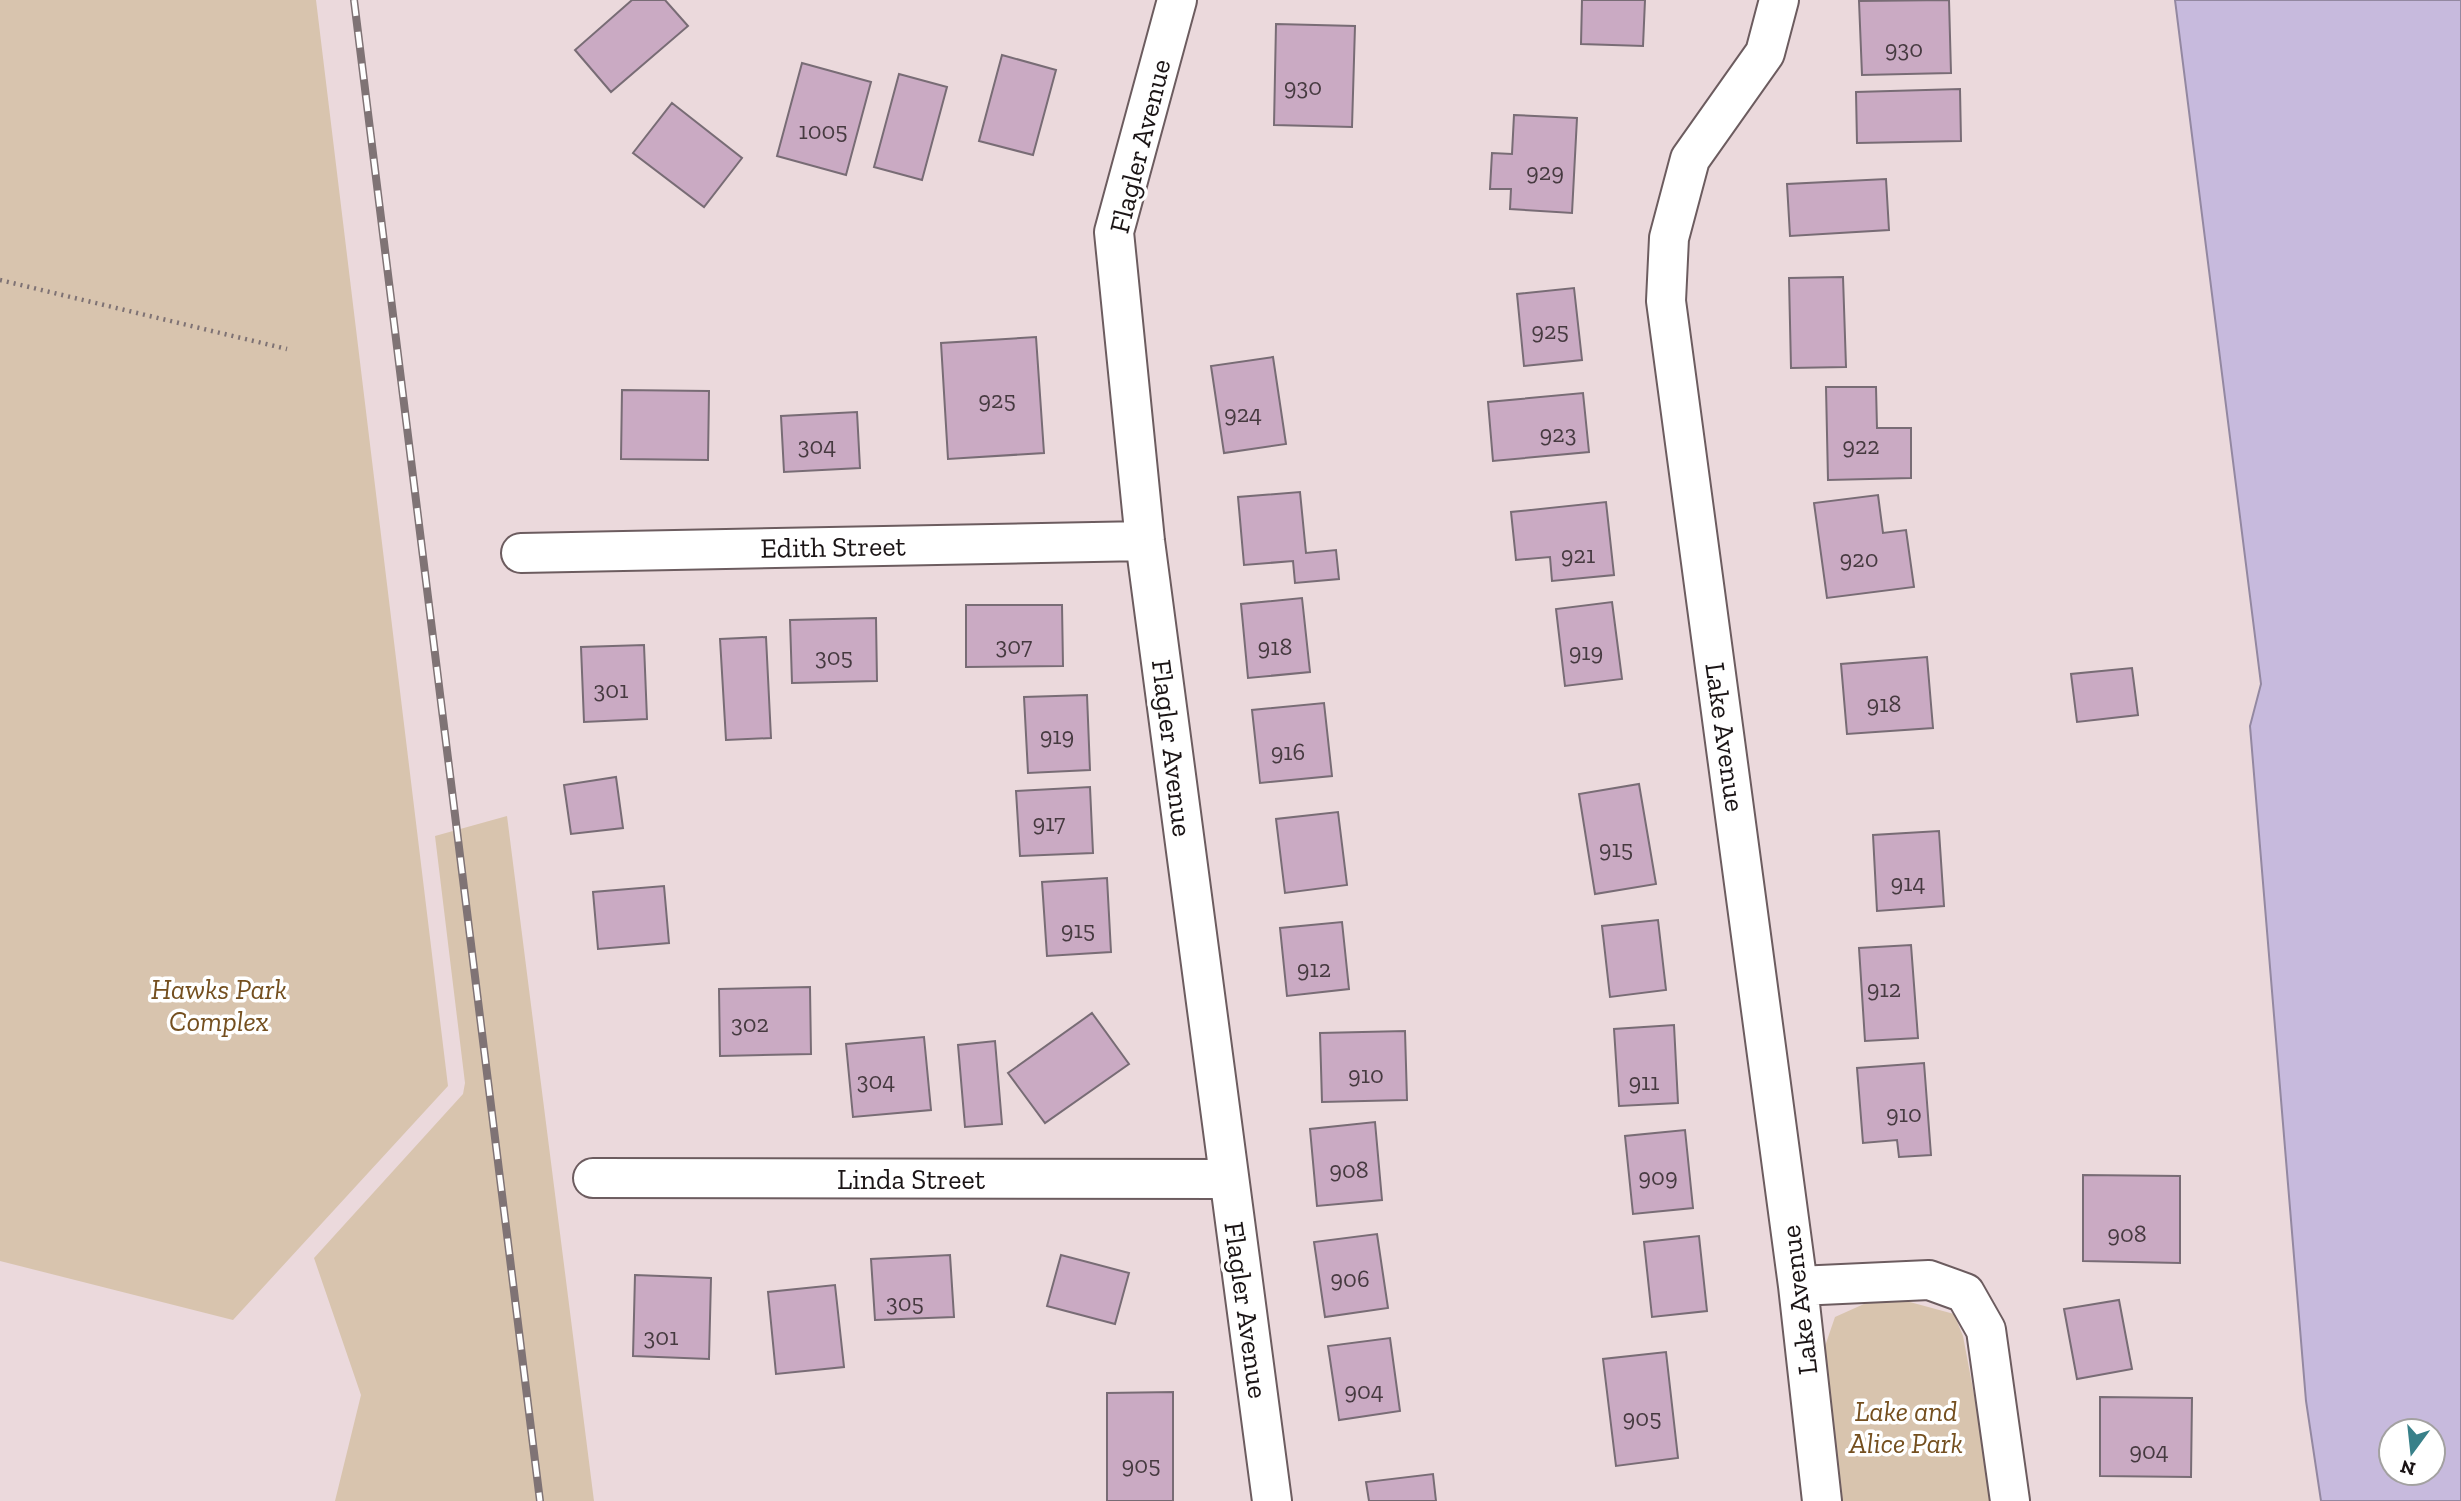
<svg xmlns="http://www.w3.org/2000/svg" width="2461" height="1501" font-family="'Zilla Slab',serif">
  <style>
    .green { fill: #d8c4ae }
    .water { fill: #c7badd; stroke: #9388a1; stroke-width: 2; fill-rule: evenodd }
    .building { fill: #caaac3; stroke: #786c75; stroke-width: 2 }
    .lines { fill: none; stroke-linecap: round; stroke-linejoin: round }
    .street-casing { stroke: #6c5c5f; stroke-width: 42 }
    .path { stroke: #7e7274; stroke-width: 4.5; stroke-dasharray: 2 5; stroke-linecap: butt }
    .street { stroke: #fff; stroke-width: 38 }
    .rail-casing { stroke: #7f7375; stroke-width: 8 }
    .rail { stroke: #fff; stroke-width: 5; stroke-dasharray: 16; stroke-linecap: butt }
    .labels { text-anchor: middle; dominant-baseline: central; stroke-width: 7; stroke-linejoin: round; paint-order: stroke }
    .number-label { font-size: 24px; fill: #463a40 }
    .street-label { font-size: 28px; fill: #1a1415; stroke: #fff }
    .park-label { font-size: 28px; font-style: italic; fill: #744f1f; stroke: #fff }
  </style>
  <rect width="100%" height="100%" fill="#ebd9dc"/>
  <path class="green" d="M0,0H316L448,1086L233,1320L0,1261Z
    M507,816L594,1501H335L361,1395L314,1258L463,1094L465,1083L435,836Z
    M1884,1295L1954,1314L1963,1336L1994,1501H1840L1823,1352L1835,1317Z"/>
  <path class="water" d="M2175,0H2461V1501H2321L2306,1401L2250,726L2261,684ZM2391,1431H2433V1473H2391Z"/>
  <path class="building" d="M632,0H665L688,26L611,92L575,50Z
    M1582,0H1645L1643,46L1581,44Z
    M1949,0L1951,73L1862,75L1859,1Z
    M1276,24L1355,26L1352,127L1274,125Z
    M1002,55L1056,70L1033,155L979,141Z
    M802,63L871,82L846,175L777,156Z
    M899,74L947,87L922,180L874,167Z
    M1960,89L1961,141L1857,143L1856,92Z
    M672,103L742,158L704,207L633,153Z
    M1514,115L1577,118L1572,213L1510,209L1511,189H1490L1492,153L1512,154Z
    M1886,179L1889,230L1790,236L1787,184Z
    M1843,277L1846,367L1791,368L1789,278Z
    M1574,288L1582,360L1524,366L1517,294Z
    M1036,337L1044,453L948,459L941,343Z
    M1273,357L1286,444L1224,453L1211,366Z
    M1826,387H1876L1877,428H1911V478L1828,480Z
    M622,390L709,391L708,460L621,459Z
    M1583,393L1589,452L1493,461L1488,402Z
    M857,412L860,468L784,472L781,416Z
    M1300,492L1306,553L1336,550L1339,579L1295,583L1293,561L1244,565L1238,497Z
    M1878,495L1883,533L1906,530L1914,587L1827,598L1814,503Z
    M1606,502L1614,575L1552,581L1550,557L1516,560L1511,512Z
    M1302,598L1310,672L1248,678L1241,604Z
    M1612,602L1622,679L1565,686L1556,609Z
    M966,605H1062L1063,666L966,667Z
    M876,618L877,681L792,683L790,620Z
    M766,637L771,738L726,740L720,639Z
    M644,645L647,719L584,722L581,647Z
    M1927,657L1933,728L1847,734L1841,664Z
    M2132,668L2138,715L2077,722L2071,674Z
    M1087,695L1090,770L1028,773L1024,697Z
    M1324,703L1332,776L1260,783L1252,710Z
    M616,777L623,828L571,834L564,785Z
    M1639,784L1656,884L1595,894L1579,794Z
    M1090,787L1093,853L1020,856L1016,791Z
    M1338,812L1347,885L1285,893L1276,819Z
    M1939,831L1944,906L1877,911L1873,835Z
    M1107,878L1111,952L1047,956L1042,882Z
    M664,886L669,943L598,949L593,892Z
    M1658,920L1666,990L1610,997L1602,926Z
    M1342,922L1349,989L1287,996L1280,928Z
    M1911,945L1918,1038L1865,1041L1859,948Z
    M810,987L811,1054L720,1056L719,989Z
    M1092,1013L1129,1064L1045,1123L1008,1073Z
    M1674,1025L1678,1103L1619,1106L1614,1029Z
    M1405,1031L1407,1100L1322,1102L1320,1033Z
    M924,1037L931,1110L853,1117L846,1044Z
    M995,1041L1002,1124L965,1127L958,1045Z
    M1924,1063L1931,1155L1899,1157L1897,1140L1863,1143L1857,1068Z
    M1375,1122L1382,1200L1317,1206L1310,1129Z
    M1685,1130L1693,1208L1633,1214L1625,1136Z
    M2083,1175L2180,1176V1263L2083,1261Z
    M1377,1234L1388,1308L1325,1317L1314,1242Z
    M1699,1236L1707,1311L1652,1317L1644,1242Z
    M950,1255L954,1317L875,1320L871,1259Z
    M1061,1255L1129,1273L1115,1324L1047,1306Z
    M635,1275L711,1278L709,1359L633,1356Z
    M835,1285L844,1367L776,1374L768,1292Z
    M2119,1300L2132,1369L2077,1379L2064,1309Z
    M1390,1338L1400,1411L1339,1420L1328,1346Z
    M1666,1352L1678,1458L1616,1466L1603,1359Z
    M1173,1392V1501H1107V1393Z
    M2100,1397L2192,1398L2191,1477L2100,1476Z
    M1433,1474L1436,1501H1369L1366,1482Z"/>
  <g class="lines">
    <defs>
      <path id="street" d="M1177,0L1114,232L1145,541L1272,1501
        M1779,0L1765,53L1690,159L1669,238L1666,301L1798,1286L1822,1501
        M521,553L1145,541
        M593,1178L1229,1179
        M1798,1286L1929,1280L1965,1293L1986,1330L2010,1501"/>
    </defs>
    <use href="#street" class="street-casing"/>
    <path class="path" d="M0,280L287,349"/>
    <use href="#street" class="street"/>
    <defs>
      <path id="rail" d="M354,0L540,1501"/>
    </defs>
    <use href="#rail" class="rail-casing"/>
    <use href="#rail" class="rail"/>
  </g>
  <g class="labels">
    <g class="number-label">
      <text x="1904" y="48">930</text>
      <text x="1303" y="86">930</text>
      <text x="823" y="130">1005</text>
      <text x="1545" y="171">929</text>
      <text x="1550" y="330">925</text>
      <text x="997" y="399">925</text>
      <text x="1243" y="413">924</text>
      <text x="1558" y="433">923</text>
      <text x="817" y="445">304</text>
      <text x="1861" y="445">922</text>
      <text x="1578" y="554">921</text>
      <text x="1859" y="558">920</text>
      <text x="1014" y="645">307</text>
      <text x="1275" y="646">918</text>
      <text x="1586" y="651">919</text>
      <text x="834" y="656">305</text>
      <text x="611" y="689">301</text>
      <text x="1884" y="703">918</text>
      <text x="1057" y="735">919</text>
      <text x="1288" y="751">916</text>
      <text x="1049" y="822">917</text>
      <text x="1616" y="848">915</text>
      <text x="1908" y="882">914</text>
      <text x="1078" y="929">915</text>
      <text x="1314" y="968">912</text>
      <text x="1884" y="988">912</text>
      <text x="750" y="1023">302</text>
      <text x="1366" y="1074">910</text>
      <text x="876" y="1080">304</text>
      <text x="1644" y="1081">911</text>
      <text x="1904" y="1113">910</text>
      <text x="1349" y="1169">908</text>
      <text x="1658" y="1176">909</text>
      <text x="2127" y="1233">908</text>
      <text x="1350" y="1278">906</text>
      <text x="905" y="1302">305</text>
      <text x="661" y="1336">301</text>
      <text x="1364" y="1390">904</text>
      <text x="1642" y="1417">905</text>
      <text x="2149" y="1450">904</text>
      <text x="1141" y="1464">905</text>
    </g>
    <g class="street-label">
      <text transform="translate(1140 146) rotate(-76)">Flagler Avenue</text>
      <text transform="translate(833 547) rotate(-1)">Edith Street</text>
      <text transform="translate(1725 737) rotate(82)">Lake Avenue</text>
      <text transform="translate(1172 748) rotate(83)">Flagler Avenue</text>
      <text x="911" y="1179">Linda Street</text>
      <text transform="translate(1799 1300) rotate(-97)">Lake Avenue</text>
      <text transform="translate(1246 1310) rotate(82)">Flagler Avenue</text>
    </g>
    <g class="park-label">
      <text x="219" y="989">Hawks Park<tspan x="219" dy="32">Complex</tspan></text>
      <text x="1906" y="1411">Lake and<tspan x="1906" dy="32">Alice Park</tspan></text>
    </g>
  </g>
  <g transform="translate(2412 1452) rotate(195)"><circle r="33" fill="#ffffff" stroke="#a3a1a1" stroke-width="2"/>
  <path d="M0-5L12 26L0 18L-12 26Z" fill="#388089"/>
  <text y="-10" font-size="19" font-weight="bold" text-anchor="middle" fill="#1a1415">N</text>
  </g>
</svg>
